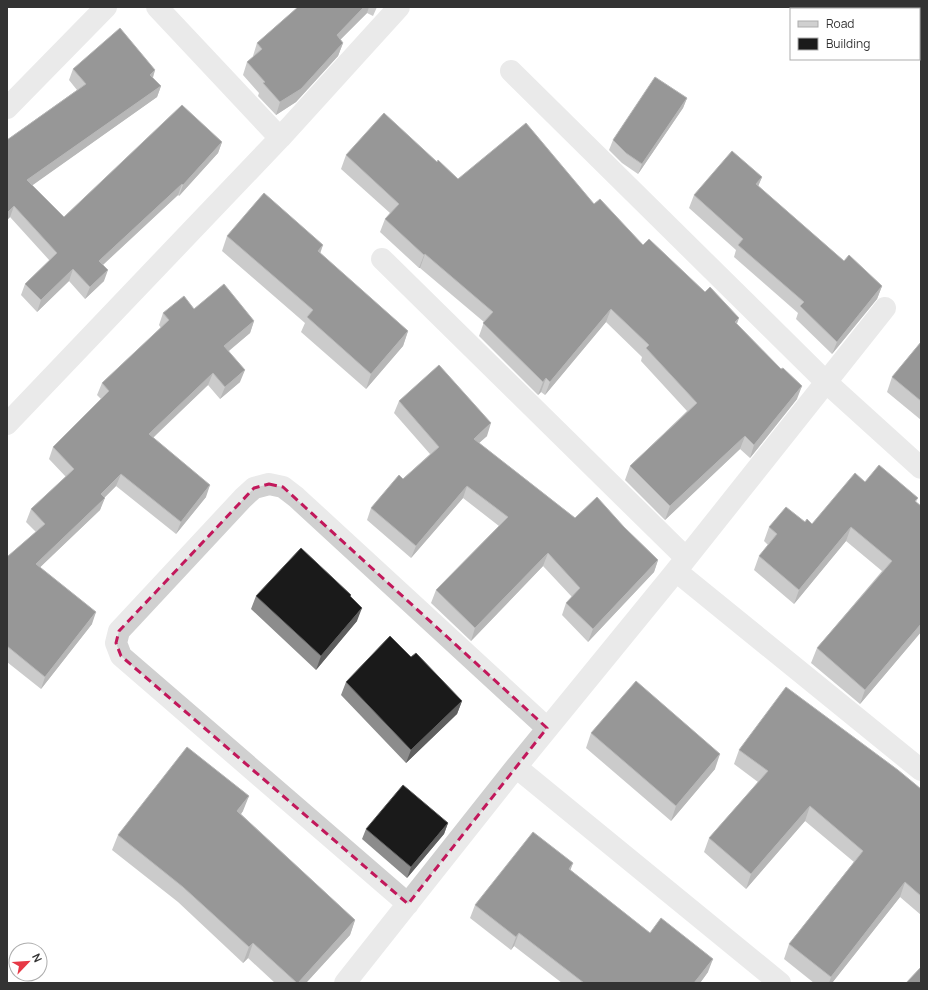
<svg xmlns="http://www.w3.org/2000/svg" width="928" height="990" font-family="Manrope,sans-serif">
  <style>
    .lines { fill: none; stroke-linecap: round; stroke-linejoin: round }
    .minor { stroke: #d0d0d0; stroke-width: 22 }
    .wall { fill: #8c8c8c }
    .shaded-wall { fill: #5f5f5f }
    .building { fill: #1a1a1a; stroke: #5f5f5f }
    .marked { fill: none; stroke: #c2185b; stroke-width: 3; stroke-dasharray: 8 5; stroke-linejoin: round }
  </style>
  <rect width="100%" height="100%" fill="#fff"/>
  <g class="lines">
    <path class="minor" d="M157,7L280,138
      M511,71L826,382L921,468
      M7,108L106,7
      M382,259L686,558
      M7,424L280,138L399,7
      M676,571L921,770
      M516,767L780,983
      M408,904L121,656L116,643L119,631L243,498L254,488L269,484L283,487L296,497L547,728
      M345,983L516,767L676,571L885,308"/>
  </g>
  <path class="wall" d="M298,7H377L373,16L367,13L340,40L343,43L338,56L296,102L276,115L258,96L259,93L243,75L247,62L253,57V56L257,43Z
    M73,69L155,70L153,78L161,86L157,97L32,185L64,217L222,142L218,153L179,196L178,195L103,265L104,281L85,299L69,281L37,312L21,295L25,284L50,261L10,217L7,220V140L77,90L69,80Z
    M687,98L683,108L638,174L622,163L609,150L613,140Z
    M346,155L437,162L458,179L594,204L737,325L797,399L750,458L740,449L665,520L625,480L630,466L687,411L641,361L642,357L606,322L545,395L541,392L538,395L479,336L484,322L420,268H419L380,232L385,219L390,213L341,169Z
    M762,177L758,186L844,261L882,286L877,299L832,354L796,319L798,313L734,257L736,250L689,208L694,195Z
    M227,236L320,254L408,331L403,346L366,389L301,332L305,323L222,251Z
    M194,309L254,321L250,333L229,351L240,382L220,399L208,385L153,438L206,497L176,534L116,486L104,498L100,510L40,567L92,624L41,689L7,662V557L36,532L26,522L31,509L66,477L49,459L53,447L101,399L97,395L102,383L161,328L159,325L163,313Z
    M921,342V420L887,392L892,377Z
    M399,401L487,436L479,443L575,518L624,527L658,560L654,572L588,642L562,615L566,603L572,597L543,566L471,641L431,603L436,590L499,526L463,498L411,558L367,520L371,508L430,454L394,413Z
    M865,482L918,498L916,502L921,632L860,704L811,663L817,648L882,571L846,541L794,604L754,570L759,556L768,545L764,541L769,527L805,522L812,524Z
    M351,595V596L357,621L316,670L251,609L256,596Z
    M411,657L462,701L457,714L406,763L341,695L346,682Z
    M591,733L715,769L671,821L586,748Z
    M739,750L921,789V915L900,897L832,983H814L784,959L789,944L854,862L805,821L746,889L704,852L709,838L758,782L734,764Z
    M243,811L241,814L355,920L350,935L306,983H275L248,958L243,963L178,902L112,850L118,835Z
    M448,823L444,834L407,878L362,839L366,829Z
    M570,870L650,933L708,972L700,983H562L514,946L511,950L470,918L475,905Z"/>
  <path class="shaded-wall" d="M364,7H369L367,13L332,48L337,35Z
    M343,43L338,56L296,102L276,115L280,102Z
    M155,70L151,82L150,75Z
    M161,86L157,97L23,192L27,180Z
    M687,98L683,108L638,174L642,164Z
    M222,142L218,153L179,196L183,185Z
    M762,177L757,189L756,184Z
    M182,184L178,195L95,272L99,261Z
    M14,206L10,217L7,220V213Z
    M323,245L318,260V251Z
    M425,254L420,268H419L424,255Z
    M73,269L69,281L37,312L41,300Z
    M108,270L104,281L85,299L90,287Z
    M882,286L877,299L832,354L837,342Z
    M611,309L606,322L545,395L550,382Z
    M739,318L734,332L735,322Z
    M254,321L250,333L220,358L224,346Z
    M408,331L403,346L366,389L371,374Z
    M245,370L240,382L220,399L225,387Z
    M213,373L208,385L144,446L149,434Z
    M546,378L541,392L538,395L543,382Z
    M802,386L797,399L750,458L754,445Z
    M491,423L487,436L470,451L474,439Z
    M745,436L740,449L665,520L670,506Z
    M121,474L116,486L96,506L101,494Z
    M210,485L206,497L176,534L181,522Z
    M467,486L463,498L411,558L416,546Z
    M105,498L100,510L31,576L36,564Z
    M851,527L846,541L794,604L799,590Z
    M548,553L543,566L471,641L475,628Z
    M658,560L654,572L588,642L593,629Z
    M362,608L357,621L316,670L321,656Z
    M96,612L92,624L41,689L45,677Z
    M921,624V632L860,704L865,690Z
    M462,701L457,714L406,763L411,750Z
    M720,754L715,769L671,821L676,806Z
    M249,796L243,811L232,826L237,811Z
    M810,806L805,821L746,889L751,874Z
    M448,823L444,834L407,878L411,867Z
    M573,863L568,877L569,869Z
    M905,882L900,897L832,983H829L831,977Z
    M355,920L350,935L306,983H298Z
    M519,933L514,946L511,950L516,937Z
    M253,943L248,958L243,963L249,947Z
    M713,959L708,972L700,983H694Z"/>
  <path class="building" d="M298,7H364L337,35L343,43L301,89L280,102L263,83L265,82L247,62L262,49L257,43Z
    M120,28L155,70L150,75L161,86L27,180L64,217L182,105L222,142L183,185L182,184L99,261L108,270L90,287L73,269L41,300L25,284L57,253L14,206L7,213V140L86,84L73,69Z
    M655,77L687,98L642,164L626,153L613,140Z
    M384,113L437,162L438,160L458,179L526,123L594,204L600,199L643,245L649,239L705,292L710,287L739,318L735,322L781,369L783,368L802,386L754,445L745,436L670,506L630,466L697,403L646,348L649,345L611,309L550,382L546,378L543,382L483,323L493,312L425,254L424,255L385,219L399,204L346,155Z
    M732,151L762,177L756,184L844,261L849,255L882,286L837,342L800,306L804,302L738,245L743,239L694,195Z
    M264,193L323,245L318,251L408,331L371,374L307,317L313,310L227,236Z
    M224,284L254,321L224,346L245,370L225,387L213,373L149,434L210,485L181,522L121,474L101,494L105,498L36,564L96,612L45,677L7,646V557L45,524L31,509L74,469L53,447L109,391L102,383L169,320L163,313L184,296L194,309Z
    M921,342V401L892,377Z
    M439,365L491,423L474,439L575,518L597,497L624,527L658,560L593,629L566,603L580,588L548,553L475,628L436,590L508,517L467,486L416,546L371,508L399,475L403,479L439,447L399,401Z
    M879,465L918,498L915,501L921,506V624L865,690L817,648L892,561L851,527L799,590L759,556L777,534L769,527L786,507L805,522L807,519L812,524L855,473L865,482Z
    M301,548L351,595L350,596L362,608L321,656L256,596Z
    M390,636L411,657L416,653L462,701L411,750L346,682Z
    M636,681L720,754L676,806L591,733Z
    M786,687L898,770L921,789V896L905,882L831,977L789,944L863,851L810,806L751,874L709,838L768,771L739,750Z
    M187,747L249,796L237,811L355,920L298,983H297L253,943L249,947L183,887L118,835Z
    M403,785L448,823L411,867L366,829Z
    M533,832L573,863L569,869L650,933L661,918L713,959L694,983H584L519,933L516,937L475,905Z
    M921,967V983H906Z"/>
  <path d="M0 0H928V990H0ZM269,484L283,487L547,728L408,904L121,656L116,643L119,631L254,488Z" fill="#fff" fill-opacity=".55" fill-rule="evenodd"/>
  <path class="marked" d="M269,484L283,487L547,728L408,904L121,656L116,643L119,631L254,488Z"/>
  <rect width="928" height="990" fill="none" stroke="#333333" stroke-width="16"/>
  <rect x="790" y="8" width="130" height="52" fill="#ffffff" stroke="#adadad"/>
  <rect x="798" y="21" width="20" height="6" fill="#d0d0d0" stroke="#adadad"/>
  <text x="826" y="28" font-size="12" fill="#333333">Road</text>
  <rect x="798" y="38" width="20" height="12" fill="#1a1a1a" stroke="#adadad"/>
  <text x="826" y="48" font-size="12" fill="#333333">Building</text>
  <g transform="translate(28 962) rotate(65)"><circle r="19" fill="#ffffff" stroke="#adadad"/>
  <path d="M0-3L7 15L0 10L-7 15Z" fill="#e63946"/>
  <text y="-6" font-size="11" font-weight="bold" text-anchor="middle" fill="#333333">N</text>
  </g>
</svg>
